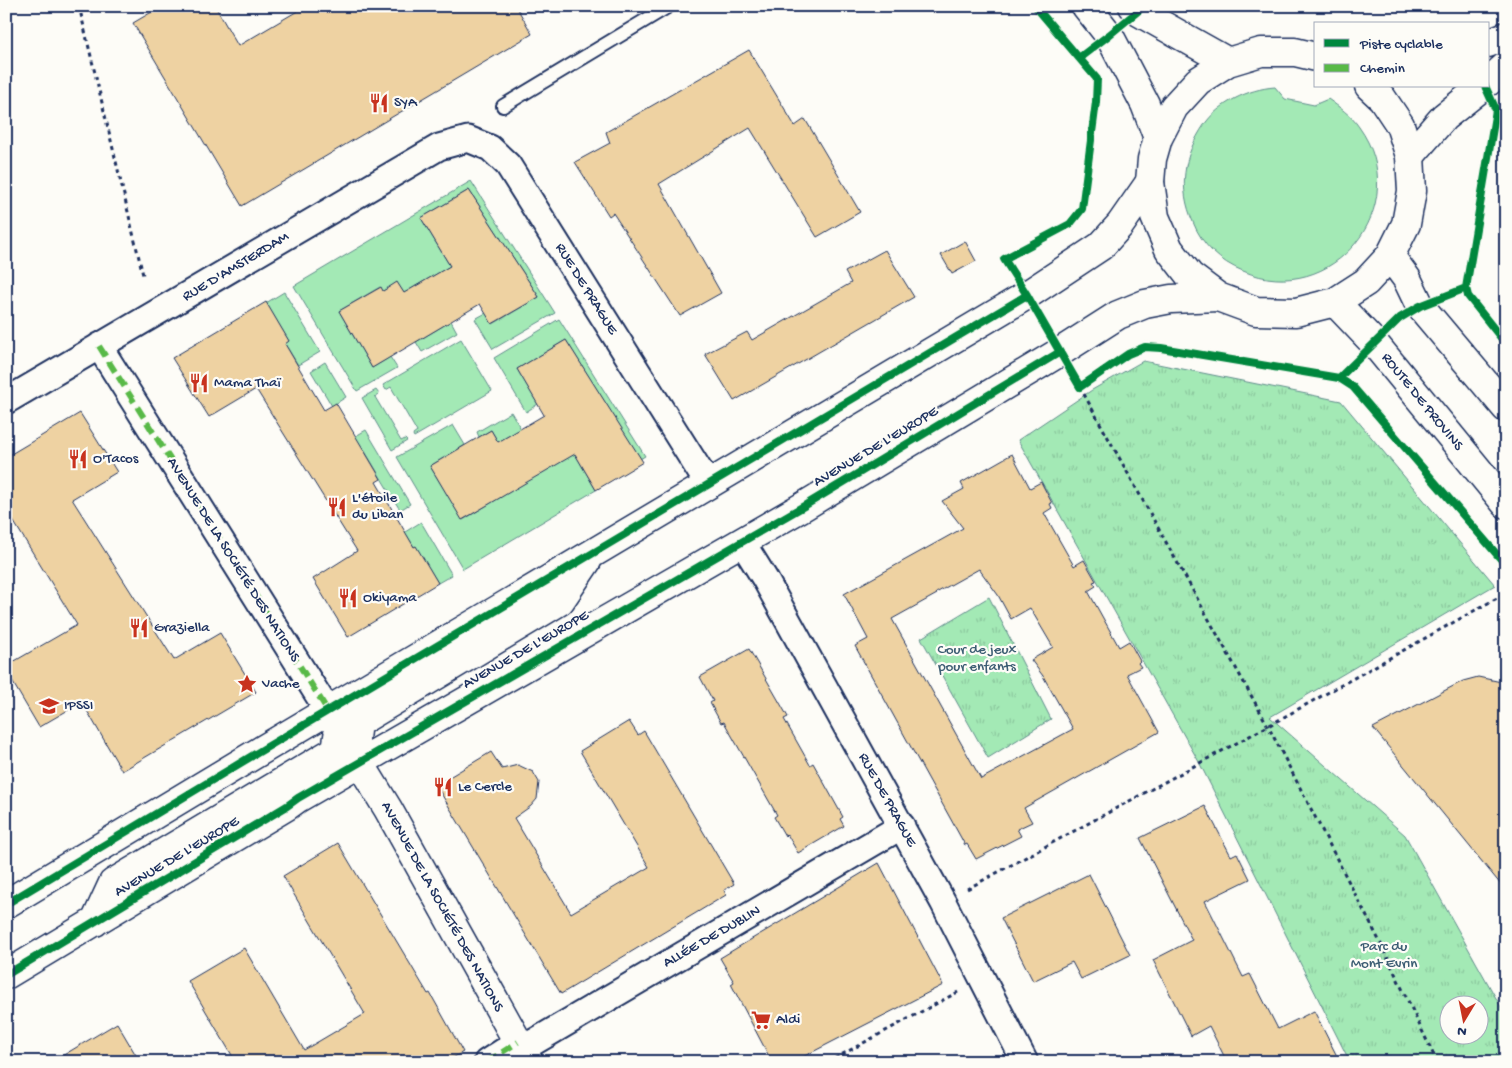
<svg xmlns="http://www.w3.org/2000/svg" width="1512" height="1068" font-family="'Gochi Hand',sans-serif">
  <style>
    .grass { fill: #a3e9b5; stroke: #5f8c8a }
    .park { fill: url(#park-tufts); stroke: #5f8c8a; fill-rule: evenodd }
    .building { fill: #eed2a2; stroke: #1b2f5e; fill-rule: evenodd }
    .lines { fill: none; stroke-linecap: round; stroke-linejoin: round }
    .lane-casing { stroke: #1b2f5e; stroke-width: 16 }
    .street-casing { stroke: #1b2f5e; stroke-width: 29 }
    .secondary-casing { stroke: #1b2f5e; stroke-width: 31 }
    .primary-casing { stroke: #1b2f5e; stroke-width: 31 }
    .path { stroke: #1b2f5e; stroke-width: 3; stroke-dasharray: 4 4; stroke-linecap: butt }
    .lane { stroke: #fdfcf7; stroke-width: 12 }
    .street { stroke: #fdfcf7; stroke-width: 25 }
    .secondary { stroke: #fdfcf7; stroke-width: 28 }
    .primary { stroke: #fdfcf7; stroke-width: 28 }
    .quiet { stroke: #58b947; stroke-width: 6; stroke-dasharray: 12 6; stroke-linecap: butt }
    .cycleway-casing { stroke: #fdfcf7; stroke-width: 11 }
    .cycleway { stroke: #00873e; stroke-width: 8 }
    .labels { text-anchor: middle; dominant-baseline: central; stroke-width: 4.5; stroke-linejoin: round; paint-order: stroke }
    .poi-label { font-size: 15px; fill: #1b2f5e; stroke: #fdfcf7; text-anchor: start }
    .street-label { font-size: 15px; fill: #1b2f5e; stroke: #fdfcf7 }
    .park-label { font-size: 15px; fill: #3d5e74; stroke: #fdfcf7 }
  </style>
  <defs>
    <pattern id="park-tufts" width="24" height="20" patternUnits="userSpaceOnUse" patternTransform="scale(1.25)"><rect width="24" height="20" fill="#a3e9b5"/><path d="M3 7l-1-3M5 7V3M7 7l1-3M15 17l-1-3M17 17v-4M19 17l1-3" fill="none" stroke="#8cc89e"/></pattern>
  </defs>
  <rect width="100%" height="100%" fill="#fdfcf7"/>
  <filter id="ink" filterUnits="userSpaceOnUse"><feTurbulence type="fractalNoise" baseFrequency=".02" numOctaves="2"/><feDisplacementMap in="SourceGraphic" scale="10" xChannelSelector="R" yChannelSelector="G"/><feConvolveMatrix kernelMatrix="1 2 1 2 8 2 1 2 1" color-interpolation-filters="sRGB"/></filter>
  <g filter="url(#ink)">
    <path class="grass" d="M1275,87L1285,99L1314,105L1328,99C1339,107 1351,115 1359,127C1416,206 1332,309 1243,271C1220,262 1202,245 1193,222C1178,188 1183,156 1204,125C1219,103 1248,89 1275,87Z
      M471,181L555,313L493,349L475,319L486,313L493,324L539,297L469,190L421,218L450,266L404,293L397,283L383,291L380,287L339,311L372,368L390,357L397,368L357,391L294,286Z
      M284,292L320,352L298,365L285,344L289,341L266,303Z
      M559,319L645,456L640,459L566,340L517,369L538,404L526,412L494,358Z
      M451,321L457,332L422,352L416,342Z
      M461,339L492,391L414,437L413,435L417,432L391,387L386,390L383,385Z
      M325,362L346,397L332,406L311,371Z
      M376,390L379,394L375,397L401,441L405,439L407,441L392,450L362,398Z
      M511,412L521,429L498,442L491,430L479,437L477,432Z
      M453,425L465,445L430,466L463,520L574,452L596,490L463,569L397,457Z
      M366,430L410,504L400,510L363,448L354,437Z
      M421,522L452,575L438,583L416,547H414L405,532Z"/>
    <path class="park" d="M1143,361L1341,401L1495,585L1270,717L1405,835L1506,1016V1062H1350L1199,762L1018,440L1092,390ZM1450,1006H1480V1036H1450Z
      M989,597L1051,719L988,758L921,638Z"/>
    <path class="building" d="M162,6H215L238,46L306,6H516L532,34L242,206L133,23Z
      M749,50L795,126L805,119L860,212L817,237L750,128L659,184L721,293L680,316L613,213L609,216L575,162L610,143L606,132Z
      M469,190L539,297L492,324L480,304L372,368L339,311L381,287L383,291L397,282L404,293L450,266L421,218Z
      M965,241L976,261L952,274L941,255Z
      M885,250L914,297L734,401L705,354L747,332L752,340L851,283L845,272Z
      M266,302L289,341L285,344L324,410L336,403L381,479L376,482L414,547L416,546L438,583L348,637L313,579L357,551L256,389L209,417L172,358Z
      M566,340L643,462L596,490L575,454L462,520L430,466L491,430L498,442L544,415L517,369Z
      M80,413L117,472L72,499L174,660L220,633L256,692L122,771L82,702L39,727L6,671V666L77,625L6,509V457Z
      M1012,454L1030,488L1041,482L1052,503L1050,504L1052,508L1044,513L1074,566L1084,560L1096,581L1093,582L1096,586L1088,591L1119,647L1129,641L1140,661L1138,663L1141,667L1127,674L1159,732L1024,808L1032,822L1017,829L1021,836L976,859L967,844L965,845L855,646L868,639L844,594L963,528L942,501L964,489L961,483ZM979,569L998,595L1011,619L1030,608L1053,647L1031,660L1043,676L1073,729L981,779L892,619L937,594L936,593Z
      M749,649L788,717L784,719L810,765L813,763L843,817L840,819L844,826L798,853L787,834L785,836L774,817L777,815L724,722L721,723L710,703L713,701L700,677Z
      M1478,677L1506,683V891L1373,728L1463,681Z
      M629,721L638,735L644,731L734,884L724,890L726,895L561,994L436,785L491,752L502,769L518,765L533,772L539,782L537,799L531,806L514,818L571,913L649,867L580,751Z
      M1205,806L1231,856L1237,853L1250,879L1205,901L1243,977L1250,974L1278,1029L1314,1011L1340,1062H1227L1209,1026L1191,1036L1153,960L1192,940L1140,838Z
      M338,843L428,994L430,993L463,1052L446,1062H236L188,981L244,948L304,1050L365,1014L283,876Z
      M879,863L943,985L793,1062H772L731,984L734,982L720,958Z
      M1089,874L1130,955L1081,979L1072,962L1033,981L1001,918Z
      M117,1023L140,1062H52Z"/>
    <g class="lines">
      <defs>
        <path id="lane" d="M503,106L669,6"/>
        <path id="street" d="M99,346L328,711
          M6,401L439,147L468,139L490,148L508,165L708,484
          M742,542L765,579L943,902L1025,1062
          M522,1049L902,826
          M487,1062L518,1042"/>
        <path id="secondary" d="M1488,43L1506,36
          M1488,82L1506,66
          M1410,156L1444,117L1483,86
          M328,711L388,809L529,1062
          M353,754L357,723L560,601L587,561
          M6,904L267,747L1027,295L1101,246L1120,225L1150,182
          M95,922L113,883L336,750L339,730
          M6,975L287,806L298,798L804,506L1060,352L1118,315L1145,304L1171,299L1218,297"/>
        <path id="primary" d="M1086,6L1109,35L1145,104L1158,138
          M1133,6L1139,12L1228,62
          M1316,57L1295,52H1261L1228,62L1198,81L1174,107L1158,138L1152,159L1150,182L1155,217L1169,249L1190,276L1218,297L1256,311L1296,312L1335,302L1366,282L1390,256L1406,224L1412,191L1410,156L1400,125L1382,98L1369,86
          M1390,256L1407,279L1420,306L1506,408
          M1335,302L1375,344L1506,504"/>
      </defs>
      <use href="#lane" class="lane-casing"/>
      <use href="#street" class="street-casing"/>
      <use href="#secondary" class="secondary-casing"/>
      <use href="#primary" class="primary-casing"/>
      <path class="path" d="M79,6L143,275
        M1080,387L1268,726L1381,944L1437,1062
        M967,889L1268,726L1506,593
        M828,1062L958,992"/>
      <use href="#lane" class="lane"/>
      <use href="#street" class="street"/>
      <use href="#secondary" class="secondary"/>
      <use href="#primary" class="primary"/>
      <path class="quiet" d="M99,346L328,711
        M487,1062L518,1042"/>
      <defs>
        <path id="cycleway" d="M1035,6L1079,58
          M1144,6L1109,35L1079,58L1097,79L1096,102L1082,209L1070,224L1004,259L1027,295L1080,387L1128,354L1145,347L1161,348L1339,378L1353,387L1506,565
          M1485,86L1496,110L1466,288L1468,296L1506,344
          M1339,378L1400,318L1420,306L1466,288
          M6,904L267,747L1027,295
          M6,975L287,806L298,798L804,506L1060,352"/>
      </defs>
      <use href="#cycleway" class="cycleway-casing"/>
      <use href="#cycleway" class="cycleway"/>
    </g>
  </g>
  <defs>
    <symbol id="restaurant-bare" viewBox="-9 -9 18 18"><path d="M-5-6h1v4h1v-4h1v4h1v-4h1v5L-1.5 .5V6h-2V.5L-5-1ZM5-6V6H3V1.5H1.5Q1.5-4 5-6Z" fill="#c8321e" stroke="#fdfcf7" stroke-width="2.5" paint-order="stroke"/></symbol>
    <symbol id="sight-bare" viewBox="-9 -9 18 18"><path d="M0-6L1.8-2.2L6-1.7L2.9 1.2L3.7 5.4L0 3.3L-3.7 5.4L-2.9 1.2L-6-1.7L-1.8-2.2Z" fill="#c8321e" stroke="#fdfcf7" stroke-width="2.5" paint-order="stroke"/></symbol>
    <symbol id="university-bare" viewBox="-9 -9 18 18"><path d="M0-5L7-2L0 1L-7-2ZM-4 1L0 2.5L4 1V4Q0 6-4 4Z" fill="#c8321e" stroke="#fdfcf7" stroke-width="2.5" paint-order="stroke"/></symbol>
    <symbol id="supermarket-bare" viewBox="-9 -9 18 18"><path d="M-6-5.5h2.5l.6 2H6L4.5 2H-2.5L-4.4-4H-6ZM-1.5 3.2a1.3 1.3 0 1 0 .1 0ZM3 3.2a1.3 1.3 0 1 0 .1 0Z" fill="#c8321e" stroke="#fdfcf7" stroke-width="2.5" paint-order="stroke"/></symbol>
  </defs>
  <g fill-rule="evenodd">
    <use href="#restaurant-bare" x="365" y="89" width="28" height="28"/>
    <use href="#restaurant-bare" x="185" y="369" width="28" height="28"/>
    <use href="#restaurant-bare" x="64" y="445" width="28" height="28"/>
    <use href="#restaurant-bare" x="323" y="493" width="28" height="28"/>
    <use href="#restaurant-bare" x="334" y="584" width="28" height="28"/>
    <use href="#restaurant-bare" x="125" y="614" width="28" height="28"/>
    <use href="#sight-bare" x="233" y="670" width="28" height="28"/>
    <use href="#university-bare" x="35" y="692" width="28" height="28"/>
    <use href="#restaurant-bare" x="429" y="773" width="28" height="28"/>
    <use href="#supermarket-bare" x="747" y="1006" width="28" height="28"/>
  </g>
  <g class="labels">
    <g class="poi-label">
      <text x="394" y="103">SYA</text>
      <text x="214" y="383">Mama Thaï</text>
      <text x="93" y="459">O'Tacos</text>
      <text x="352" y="498">L'étoile<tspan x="352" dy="17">du Liban</tspan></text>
      <text x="363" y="598">Okiyama</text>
      <text x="154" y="628">Graziella</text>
      <text x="262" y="684">Vache</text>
      <text x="64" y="706">IPSSI</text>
      <text x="458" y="787">Le Cercle</text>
      <text x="776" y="1020">Aldi</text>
    </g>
    <g class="street-label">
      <text transform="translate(236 267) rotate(-31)">RUE D'AMSTERDAM</text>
      <text transform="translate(586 289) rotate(58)">RUE DE PRAGUE</text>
      <text transform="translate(1422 402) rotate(51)">ROUTE DE PROVINS</text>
      <text transform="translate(876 447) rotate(-31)">AVENUE DE L'EUROPE</text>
      <text transform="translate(233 560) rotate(58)">AVENUE DE LA SOCIÉTÉ DES NATIONS</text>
      <text transform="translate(526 650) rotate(-30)">AVENUE DE L'EUROPE</text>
      <text transform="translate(887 800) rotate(61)">RUE DE PRAGUE</text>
      <text transform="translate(177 857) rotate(-31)">AVENUE DE L'EUROPE</text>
      <text transform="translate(442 907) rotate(61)">AVENUE DE LA SOCIÉTÉ DES NATIONS</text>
      <text transform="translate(712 937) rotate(-30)">ALLÉE DE DUBLIN</text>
    </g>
    <g class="park-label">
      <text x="977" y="650">Cour de jeux<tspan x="977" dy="17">pour enfants</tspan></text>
      <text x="1384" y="947">Parc du<tspan x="1384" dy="17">Mont Evrin</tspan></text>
    </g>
  </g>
  <rect width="1512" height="1068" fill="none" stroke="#fdfcf7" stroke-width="25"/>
  <rect x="12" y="12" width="1487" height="1043" fill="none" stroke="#1b2f5e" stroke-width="2" filter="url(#ink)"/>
  <rect x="1314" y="22" width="175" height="65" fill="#fdfcf7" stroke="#a3aaba"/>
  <rect x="1324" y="39" width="25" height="8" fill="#00873e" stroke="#a3aaba"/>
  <text x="1360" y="48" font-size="15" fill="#1b2f5e">Piste cyclable</text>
  <rect x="1324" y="64" width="25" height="8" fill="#58b947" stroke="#a3aaba"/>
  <text x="1360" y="72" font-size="15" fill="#1b2f5e">Chemin</text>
  <g transform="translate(1464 1020) rotate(190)"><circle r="24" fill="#fdfcf7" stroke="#a3aaba"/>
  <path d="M0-4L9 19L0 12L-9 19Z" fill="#c8321e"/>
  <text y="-8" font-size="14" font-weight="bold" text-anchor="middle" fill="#1b2f5e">N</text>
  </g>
</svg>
